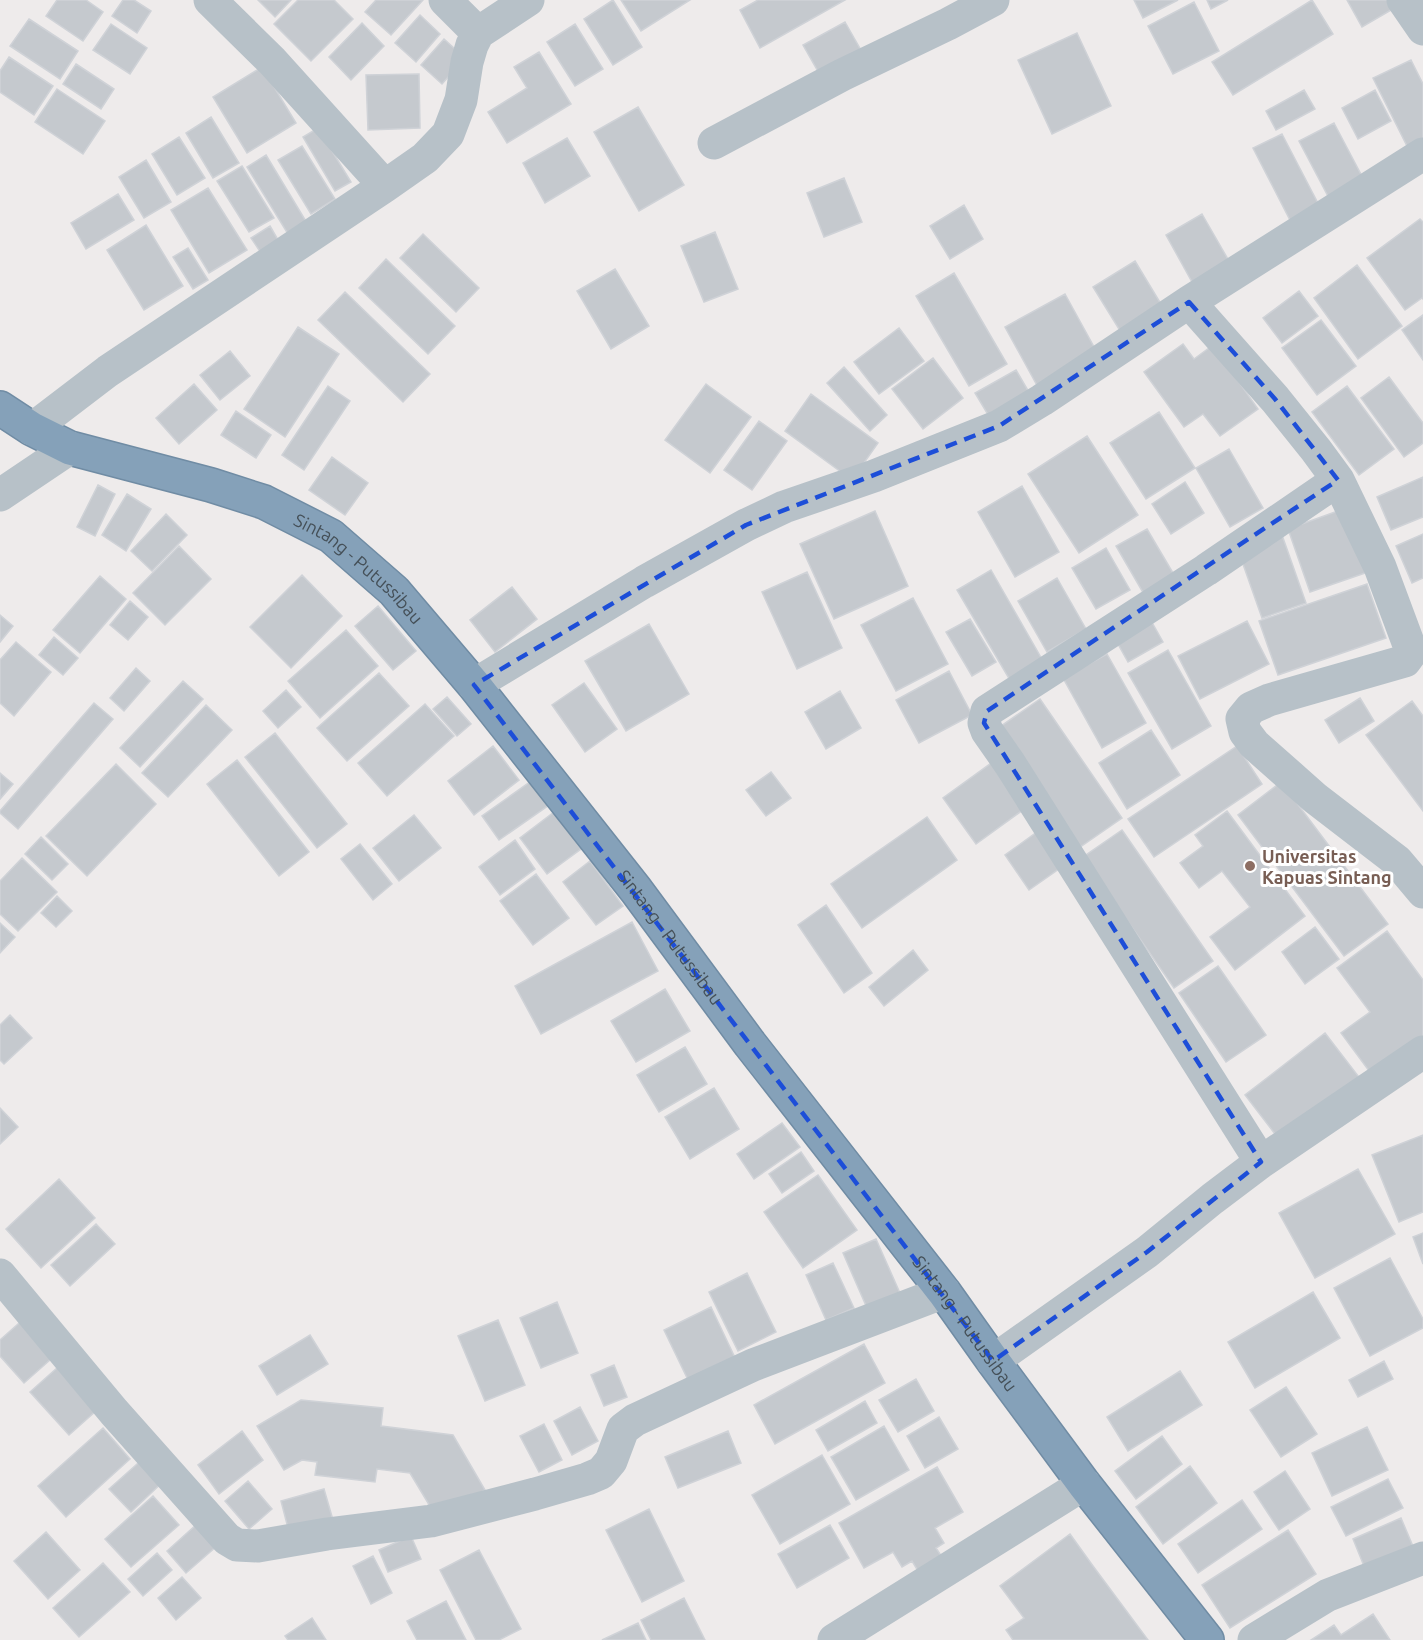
<svg xmlns="http://www.w3.org/2000/svg" width="1423" height="1640" font-family="Ubuntu,sans-serif">
  <style>
    .building { fill: #c5c9ce; stroke: #cfd2d7; stroke-width: 1.5 }
    .lines { fill: none; stroke-linecap: round; stroke-linejoin: round }
    .highway-casing { stroke: #708ca4; stroke-width: 36 }
    .minor { stroke: #b7c1c8; stroke-width: 33 }
    .highway { stroke: #85a1b9; stroke-width: 33 }
    .marked { fill: none; stroke: #1d4ed8; stroke-width: 4.5; stroke-dasharray: 12 8; stroke-linejoin: round }
    .education-dot { fill: #8d6e63; stroke: #fff; stroke-width: 2 }
    .labels { text-anchor: middle; dominant-baseline: central; stroke-width: 6; stroke-linejoin: round; paint-order: stroke }
    .street-label { font-size: 18px; fill: #455058; stroke: #fff }
    .education-label { font-size: 18px; font-weight: bold; fill: #785e54; stroke: #fff; text-anchor: start }
  </style>
  <rect width="100%" height="100%" fill="#eeebeb"/>
  <path class="building" d="M57,0H86L103,12L83,41L46,16Z
    M123,0H134L151,11L137,33L112,16Z
    M258,0H291L275,17Z
    M298,0H334L353,19L311,61L274,24Z
    M376,0H423L391,35L365,12Z
    M613,0L642,47L613,65L584,19Z
    M621,0H690L641,31Z
    M758,0H845L760,48L740,10Z
    M1134,0H1178L1143,18Z
    M1207,0H1228L1211,9Z
    M1312,0L1333,34L1233,95L1212,62Z
    M1347,0H1394L1398,6L1362,27Z
    M1194,2L1219,51L1173,74L1148,26Z
    M420,15L440,34L416,62L395,43Z
    M29,19L78,51L60,79L10,46Z
    M845,22L866,59L824,82L803,45Z
    M362,23L384,46L351,80L329,57Z
    M111,24L147,48L130,74L93,50Z
    M575,24L603,69L575,86L547,42Z
    M1077,33L1111,106L1052,134L1018,60Z
    M444,39L465,58L442,84L421,65Z
    M539,52L571,104L507,143L488,112L527,88L514,67Z
    M9,57L53,86L34,115L0,92V71Z
    M1411,60L1423,84V141L1408,148L1373,78Z
    M76,64L114,89L101,109L63,84Z
    M262,67L296,123L247,153L213,97Z
    M419,74L420,128L368,130L366,75Z
    M57,89L105,121L83,154L35,122Z
    M1304,90L1315,109L1276,130L1266,111Z
    M1375,90L1391,121L1358,139L1342,108Z
    M638,107L684,185L639,211L594,132Z
    M211,117L239,163L213,178L186,133Z
    M1334,123L1365,182L1330,200L1299,141Z
    M318,128L351,182L335,191L303,137Z
    M1282,134L1322,211L1293,226L1253,148Z
    M179,137L205,178L177,195L152,154Z
    M567,138L590,176L545,203L523,163Z
    M302,146L335,199L311,214L278,160Z
    M266,155L307,223L288,234L247,167Z
    M146,160L171,202L144,218L119,177Z
    M242,166L274,218L249,232L217,181Z
    M844,178L862,222L824,237L807,193Z
    M208,188L247,250L209,273L171,210Z
    M118,194L134,220L86,249L71,223Z
    M964,205L983,239L950,259L930,226Z
    M1202,214L1229,261L1192,282L1166,235Z
    M1420,219L1423,222V299L1422,298L1405,310L1367,258Z
    M146,225L183,286L144,310L107,250Z
    M270,226L281,245L263,256L251,238Z
    M715,232L738,289L704,302L681,246Z
    M423,234L479,288L456,312L400,258Z
    M188,248L208,280L193,289L173,257Z
    M386,259L455,326L428,354L359,288Z
    M1135,261L1164,309L1122,334L1093,287Z
    M1357,265L1402,326L1358,359L1314,298Z
    M615,269L649,326L611,349L577,291Z
    M954,273L1007,364L969,386L916,296Z
    M1299,291L1318,316L1282,343L1263,318Z
    M345,292L430,374L403,402L318,320Z
    M1065,294L1099,356L1039,389L1005,327Z
    M1423,315V360L1402,330Z
    M1321,320L1356,366L1317,395L1282,348Z
    M298,327L339,354L285,437L244,409Z
    M899,328L924,361L879,394L854,362Z
    M1183,344L1194,359L1213,345L1258,409L1220,436L1203,414L1184,427L1144,372Z
    M230,351L250,376L220,400L200,375Z
    M933,358L963,398L923,429L892,389Z
    M844,367L887,415L870,431L827,383Z
    M1016,370L1033,399L993,423L975,393Z
    M1389,377L1423,423V443L1404,457L1361,398Z
    M194,384L217,410L179,444L156,418Z
    M706,384L751,417L710,473L665,440Z
    M328,386L350,401L304,470L282,455Z
    M1347,386L1394,449L1359,475L1312,412Z
    M811,394L878,443L852,480L785,431Z
    M236,411L271,435L256,458L221,435Z
    M1159,412L1195,468L1146,499L1110,443Z
    M759,421L787,441L752,490L724,470Z
    M1087,436L1138,515L1079,553L1028,474Z
    M1229,449L1263,508L1230,527L1196,468Z
    M332,457L368,483L345,515L309,490Z
    M1423,477V517L1391,530L1377,497Z
    M1185,482L1204,513L1171,534L1152,504Z
    M98,485L115,494L95,536L77,527Z
    M1022,486L1059,552L1015,577L978,512Z
    M127,494L151,509L126,551L102,535Z
    M1346,508L1368,572L1310,592L1288,529Z
    M875,511L908,586L834,619L800,544Z
    M166,514L187,535L152,571L131,551Z
    M1147,529L1176,578L1145,596L1116,546Z
    M1423,534V578L1412,583L1396,546Z
    M1282,535L1306,603L1262,618L1238,550Z
    M179,546L211,579L165,625L133,593Z
    M1106,548L1130,590L1096,609L1072,568Z
    M991,570L1047,668L1014,687L957,590Z
    M807,572L842,648L797,669L762,592Z
    M302,575L342,616L291,668L250,627Z
    M100,576L126,599L80,653L53,630Z
    M1057,578L1086,629L1047,652L1018,601Z
    M1367,584L1386,638L1278,675L1259,621Z
    M512,587L537,619L495,652L470,620Z
    M913,598L948,664L896,691L861,625Z
    M130,601L148,617L128,640L110,625Z
    M378,606L416,651L393,670L355,626Z
    M0,615L13,626L0,642Z
    M1149,617L1163,642L1128,662L1114,637Z
    M970,619L996,662L972,676L946,632Z
    M1247,621L1269,664L1200,699L1178,656Z
    M649,624L689,694L626,731L585,661Z
    M346,630L378,666L320,718L288,681Z
    M54,637L78,658L63,675L39,655Z
    M16,642L51,672L14,716L0,703V660Z
    M1168,650L1211,726L1172,749L1128,673Z
    M1107,654L1146,723L1102,748L1063,678Z
    M136,668L150,681L124,711L110,698Z
    M949,671L972,715L919,743L896,700Z
    M379,673L409,706L347,761L317,728Z
    M183,681L203,699L140,767L120,748Z
    M584,683L617,729L585,752L552,705Z
    M286,690L301,707L278,728L263,711Z
    M840,691L861,728L826,749L805,712Z
    M447,697L471,724L457,736L433,709Z
    M1360,698L1374,721L1339,743L1325,720Z
    M1040,699L1122,818L1073,852L991,733Z
    M1412,701L1423,716V811L1366,735Z
    M94,703L113,719L18,829L0,813V811Z
    M425,704L454,736L387,796L358,763Z
    M206,705L232,730L168,797L142,773Z
    M1151,730L1180,775L1127,809L1099,763Z
    M275,733L347,824L317,848L245,757Z
    M493,746L519,780L474,815L448,781Z
    M1237,746L1262,784L1154,857L1128,819Z
    M237,760L309,852L279,876L207,784Z
    M994,761L1027,807L976,844L943,798Z
    M116,764L156,804L87,876L46,836Z
    M771,772L791,798L766,816L746,790Z
    M0,773L13,784L0,799Z
    M534,779L552,803L499,840L482,816Z
    M1281,782L1388,924L1344,956L1238,815Z
    M1227,811L1305,916L1235,970L1210,937L1250,907L1222,871L1199,888L1180,863L1203,846L1195,835Z
    M554,812L581,849L547,874L520,838Z
    M414,815L441,848L399,881L373,848Z
    M927,817L957,860L862,928L831,884Z
    M1041,829L1066,864L1029,890L1005,855Z
    M1122,830L1213,961L1174,988L1083,857Z
    M41,837L68,864L52,880L25,854Z
    M515,840L535,869L500,895L479,867Z
    M360,844L392,884L373,900L341,859Z
    M22,858L57,892L18,931L0,914V881Z
    M590,861L623,906L596,925L563,882Z
    M536,874L569,918L533,945L500,901Z
    M57,896L72,911L56,927L41,913Z
    M826,905L872,973L844,993L798,925Z
    M632,922L658,971L541,1034L515,986Z
    M0,923L15,937L0,953Z
    M1315,927L1339,959L1305,984L1282,952Z
    M1387,931L1423,980V1044L1375,1079L1341,1033L1370,1012L1337,968Z
    M913,950L928,970L884,1006L869,987Z
    M1218,966L1266,1035L1226,1062L1179,993Z
    M665,989L690,1031L636,1062L611,1021Z
    M10,1015L32,1038L4,1064L0,1060V1025Z
    M1325,1033L1362,1081L1282,1143L1245,1095Z
    M685,1047L707,1084L659,1112L637,1075Z
    M714,1088L739,1129L690,1159L665,1117Z
    M0,1108L18,1127L0,1144Z
    M782,1123L800,1147L754,1179L737,1154Z
    M1423,1135V1212L1399,1222L1372,1155Z
    M801,1152L814,1171L782,1193L769,1174Z
    M1358,1169L1395,1234L1315,1278L1279,1213Z
    M818,1175L857,1230L803,1268L764,1212Z
    M59,1179L95,1218L41,1268L6,1229Z
    M96,1224L115,1244L70,1286L51,1265Z
    M1423,1233V1264L1413,1237Z
    M876,1239L900,1293L867,1308L843,1253Z
    M1390,1258L1423,1319V1328L1370,1356L1334,1288Z
    M833,1263L854,1308L826,1320L806,1275Z
    M747,1273L776,1332L738,1351L709,1292Z
    M1313,1292L1340,1338L1255,1388L1228,1342Z
    M557,1302L578,1353L541,1368L520,1318Z
    M711,1307L737,1362L690,1384L664,1330Z
    M27,1316L59,1352L24,1383L0,1356V1340Z
    M498,1320L525,1385L485,1401L458,1336Z
    M310,1335L328,1364L277,1395L259,1366Z
    M864,1344L885,1383L775,1444L754,1405Z
    M67,1359L105,1403L69,1435L30,1392Z
    M1384,1361L1393,1379L1358,1397L1349,1380Z
    M614,1365L627,1397L604,1406L591,1375Z
    M1180,1371L1202,1405L1128,1451L1107,1417Z
    M916,1379L934,1411L898,1432L879,1400Z
    M1286,1387L1317,1434L1281,1457L1250,1410Z
    M301,1400L383,1408L381,1426L453,1435L485,1490L437,1518L410,1473L377,1469L375,1482L315,1475L317,1462L302,1460L284,1470L257,1426Z
    M865,1401L877,1423L828,1451L816,1430Z
    M580,1407L598,1441L572,1455L554,1421Z
    M939,1417L958,1449L925,1468L907,1436Z
    M544,1424L562,1460L539,1472L520,1436Z
    M884,1426L909,1470L856,1500L831,1457Z
    M1367,1427L1388,1470L1332,1496L1312,1453Z
    M103,1428L130,1459L66,1517L38,1486Z
    M242,1431L263,1460L219,1494L198,1465Z
    M728,1431L741,1463L678,1488L665,1457Z
    M1162,1436L1182,1464L1136,1499L1115,1471Z
    M822,1455L850,1504L780,1544L752,1495Z
    M146,1456L166,1479L131,1512L109,1489Z
    M1190,1466L1217,1503L1163,1544L1136,1507Z
    M937,1467L963,1512L935,1528L944,1543L936,1548L942,1557L918,1571L912,1561L902,1567L893,1552L864,1568L839,1523Z
    M1285,1471L1310,1509L1279,1530L1254,1492Z
    M1388,1479L1403,1508L1346,1536L1331,1507Z
    M248,1481L272,1509L249,1529L225,1501Z
    M324,1489L333,1520L289,1532L281,1501Z
    M153,1496L179,1525L131,1567L105,1539Z
    M1242,1500L1262,1529L1198,1573L1178,1544Z
    M649,1509L684,1581L642,1602L606,1530Z
    M1401,1518L1415,1551L1366,1571L1353,1539Z
    M197,1524L217,1546L186,1573L167,1551Z
    M830,1525L849,1558L797,1588L778,1554Z
    M1288,1530L1316,1574L1230,1628L1202,1585Z
    M46,1532L80,1570L48,1599L14,1561Z
    M1070,1534L1093,1566L1148,1640H1013L1006,1630L1024,1618L1000,1586Z
    M411,1536L421,1559L388,1572L379,1550Z
    M479,1550L521,1629L499,1640H476L440,1570Z
    M157,1553L172,1570L143,1596L128,1579Z
    M373,1556L392,1593L371,1604L353,1566Z
    M103,1563L130,1592L79,1637L53,1608Z
    M182,1577L201,1598L176,1620L158,1598Z
    M684,1598L705,1640H651L641,1620Z
    M446,1601L466,1640H417L407,1621Z
    M1373,1614L1390,1640H1311L1334,1625L1341,1635Z
    M312,1618L326,1640H288L285,1636Z
    M638,1623L646,1640H602Z"/>
  <g class="lines">
    <defs>
      <g id="highway">
        <path id="s1" d="M0,408L32,429L70,448L211,485L264,502L331,536L394,591L474,685L636,890L750,1044L944,1292L993,1361L1084,1484L1207,1640"/>
      </g>
    </defs>
    <use href="#highway" class="highway-casing"/>
    <path class="minor" d="M210,0L272,61L385,186
      M445,0L478,33
      M1403,0L1423,29
      M714,143L842,75L948,24L993,0
      M1189,302L1275,399L1316,450L1338,480L1380,567L1409,645L1410,654L1405,661L1269,700L1251,708L1242,719L1245,732L1254,744L1315,798L1397,861L1423,892
      M32,429L108,371L385,186L425,158L448,134L461,100L467,62L472,45L478,33L528,0
      M0,495L70,448
      M474,685L644,582L746,525L784,507L874,476L999,426L1042,400L1189,302L1423,154
      M1261,1162L1010,764L987,731L984,723L987,711L1206,570L1338,480
      M0,1275L114,1412L227,1539L237,1545L258,1546L327,1534L431,1521L535,1494L587,1479L601,1473L611,1461L623,1429L635,1420L753,1365L944,1292
      M993,1361L1147,1252L1212,1199L1261,1162L1423,1052
      M834,1640L1084,1484
      M1254,1640L1328,1595L1423,1558"/>
    <use href="#highway" class="highway"/>
  </g>
  <path class="marked" d="M1189,302L1275,399L1338,480L987,711L984,723L1261,1162L1147,1252L993,1361L474,685L746,525L999,426Z"/>
  <circle class="education-dot" cx="1250" cy="866" r="6"/>
  <g class="labels">
    <g class="street-label">
      <text stroke="none"><textPath href="#s1" startOffset="399">Sintang - Putussibau</textPath></text>
      <text stroke="none"><textPath href="#s1" startOffset="884">Sintang - Putussibau</textPath></text>
      <text stroke="none"><textPath href="#s1" startOffset="1370">Sintang - Putussibau</textPath></text>
    </g>
    <g class="education-label">
      <text x="1262" y="856">Universitas<tspan x="1262" dy="21">Kapuas Sintang</tspan></text>
    </g>
  </g>
</svg>
